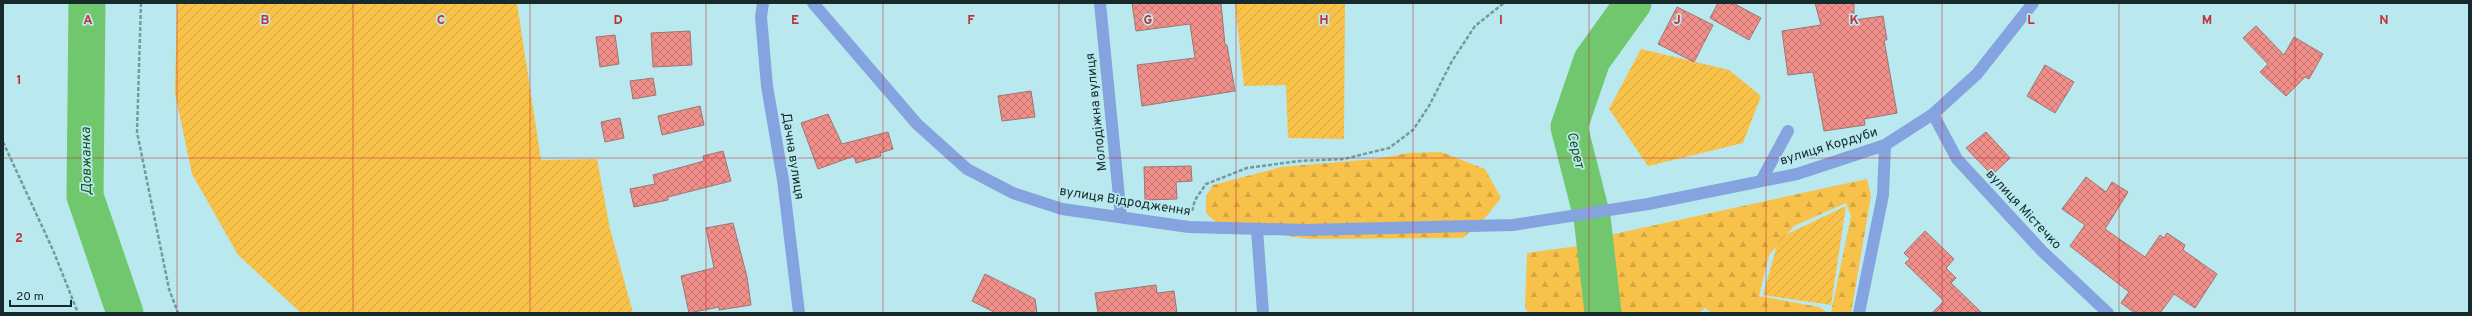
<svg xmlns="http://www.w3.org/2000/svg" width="2472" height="316" font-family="Overpass,sans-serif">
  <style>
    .forest { fill: url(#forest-firs) }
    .garden { fill: url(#garden-furrows) }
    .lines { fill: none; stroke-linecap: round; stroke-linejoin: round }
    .river { stroke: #70c76d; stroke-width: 37 }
    .building { fill: url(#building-cross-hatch); stroke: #9d7572 }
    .path { stroke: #759a9d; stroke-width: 2.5; stroke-dasharray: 4 2; stroke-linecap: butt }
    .minor { stroke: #84a3df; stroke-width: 12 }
    .grid { fill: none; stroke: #c23239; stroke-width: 1; stroke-opacity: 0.55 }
    .labels { text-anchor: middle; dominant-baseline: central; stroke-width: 3.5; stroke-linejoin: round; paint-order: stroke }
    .street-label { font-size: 13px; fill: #162a2b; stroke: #b9e9ee }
    .water-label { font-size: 14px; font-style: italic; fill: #19541a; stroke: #b9e9ee }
    .grid-label { font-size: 13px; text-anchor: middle; font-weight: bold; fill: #c23239; stroke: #b9e9ee; stroke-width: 3.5; stroke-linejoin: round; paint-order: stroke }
  </style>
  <defs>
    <pattern id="forest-firs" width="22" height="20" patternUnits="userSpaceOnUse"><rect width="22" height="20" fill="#f8c149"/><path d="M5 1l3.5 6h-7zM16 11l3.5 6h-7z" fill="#d4a640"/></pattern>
    <pattern id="garden-furrows" width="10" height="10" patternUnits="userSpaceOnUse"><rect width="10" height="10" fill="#f8c149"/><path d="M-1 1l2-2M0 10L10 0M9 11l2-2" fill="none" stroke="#d4a640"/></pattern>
    <pattern id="building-cross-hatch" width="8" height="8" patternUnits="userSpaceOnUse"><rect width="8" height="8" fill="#f18f8a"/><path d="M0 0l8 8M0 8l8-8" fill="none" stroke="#c27571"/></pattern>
  </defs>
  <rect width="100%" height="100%" fill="#b9e9ee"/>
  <path class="forest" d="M1441,152L1485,169L1501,198L1485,218L1463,238L1309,239L1269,233H1227L1206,213V196L1213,185L1281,167L1375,159L1409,153Z
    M1867,179L1871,196L1851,313H1831L1851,216L1846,203L1794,226L1769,255L1759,296L1819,307L1828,313H1712L1705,308L1699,313H1620L1606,263L1605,236Z
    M1585,245L1596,285L1593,313H1528L1525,307L1527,253Z"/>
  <path class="garden" d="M177,3H517L541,160L597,159L610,229L633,313H301L238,255L192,174L175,93Z
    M1235,3H1345L1344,139L1288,138L1286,85L1244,86Z
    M1641,49L1729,70L1761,96L1743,143L1648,166L1609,109Z
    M1846,206L1831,305L1763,295L1779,238Z"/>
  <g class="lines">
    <path class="river" d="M87,3L85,196L125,313
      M1603,313L1592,217L1569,127L1592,60L1633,3"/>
  </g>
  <path class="building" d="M1132,3H1221L1225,45H1227L1235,91L1142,106L1137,65L1195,58L1190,24L1136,31Z
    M1718,3H1733L1761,18L1749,40L1710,18Z
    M1815,3H1854V20L1883,16L1887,40H1884L1897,113L1864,119L1865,125L1824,131L1813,72L1788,75L1782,31L1821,25Z
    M1677,7L1713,25L1694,62L1658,44Z
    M2256,26L2284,55L2294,37L2323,54L2309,79L2305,77L2286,96L2260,72L2268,64L2243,38Z
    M690,31L692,65L653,67L651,33Z
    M615,35L619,64L600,67L596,37Z
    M2045,65L2074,82L2055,113L2027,96Z
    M653,78L656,95L633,99L630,81Z
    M1031,91L1035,117L1002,121L998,96Z
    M700,106L704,125L662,135L658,116Z
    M828,114L842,144L888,132L893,149L880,153L881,156L856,163L854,156L818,169L801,123Z
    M620,118L624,138L605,142L601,122Z
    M1986,132L2010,158L1992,175L1966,148Z
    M723,151L731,181L668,197V200L634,207L630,189L655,184L653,175L704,161L703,156Z
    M1191,166L1192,181L1176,182L1177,199L1145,200L1144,167Z
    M2086,177L2106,192L2112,182L2128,192L2105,229L2145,257L2160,235L2164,238L2167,233L2185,245L2183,250L2217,274L2195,308L2174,294L2160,313H2135L2121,303L2129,292L2070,246L2085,225L2062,209Z
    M733,223L747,277L751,305L719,310V307L689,313L681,276L714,268L706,228Z
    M1925,231L1954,259L1946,268L1956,278L1951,283L1982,313H1932L1944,301L1905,263L1910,259L1904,253Z
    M985,274L1035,299L1037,313H996L972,301Z
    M1156,285L1157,293L1174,291L1177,313H1098L1095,293Z"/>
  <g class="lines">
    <path class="path" d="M141,3L137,132L169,289L178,313
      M3,142L53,250L78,313
      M1192,211L1195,200L1206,184L1247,168L1299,161L1344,159L1389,148L1413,130L1429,106L1452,61L1475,26L1504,3"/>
    <path class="minor" d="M763,3L761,17L767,86L783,180L799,313
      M813,3L917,124L967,169L1013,193L1062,209L1189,227L1306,230L1513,225L1648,204L1797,174L1885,145L1933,114L1977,74L2033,3
      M1100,3L1121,217
      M1933,114L1957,159L2042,251L2108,313
      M1761,181L1788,131
      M1257,229L1263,313
      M1859,313L1883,195L1885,145"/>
  </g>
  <path class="grid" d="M177,3V313M353,3V313M530,3V313M706,3V313M883,3V313M1059,3V313M1236,3V313M1413,3V313M1589,3V313M1766,3V313M1942,3V313M2119,3V313M2295,3V313M3,158H2469"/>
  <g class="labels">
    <g class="street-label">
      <text transform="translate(1097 112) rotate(-96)">Молодіжна вулиця</text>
      <text transform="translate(1829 147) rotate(-17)">вулиця Кордуби</text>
      <text transform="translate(792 156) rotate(81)">Дачна вулиця</text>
      <text transform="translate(1125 202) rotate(9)">вулиця Відродження</text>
      <text transform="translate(2023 210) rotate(47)">вулиця Містечко</text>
    </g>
    <g class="water-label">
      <text transform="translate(1575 150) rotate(76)">Серет</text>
      <text transform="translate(87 161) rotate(-91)">Довжанка</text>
    </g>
  </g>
  <g class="grid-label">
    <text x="88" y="24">A</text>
    <text x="265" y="24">B</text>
    <text x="441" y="24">C</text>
    <text x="618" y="24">D</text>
    <text x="795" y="24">E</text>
    <text x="971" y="24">F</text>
    <text x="1148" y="24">G</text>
    <text x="1324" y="24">H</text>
    <text x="1501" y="24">I</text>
    <text x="1677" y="24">J</text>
    <text x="1854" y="24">K</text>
    <text x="2031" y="24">L</text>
    <text x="2207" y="24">M</text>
    <text x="2384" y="24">N</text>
    <text x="19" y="84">1</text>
    <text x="19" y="242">2</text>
  </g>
  <rect width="2472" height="316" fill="none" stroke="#162a2b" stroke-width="8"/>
  <path d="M10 300v6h61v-6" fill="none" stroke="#162a2b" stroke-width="2"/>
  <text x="16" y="300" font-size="12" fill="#162a2b" stroke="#b9e9ee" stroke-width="3" paint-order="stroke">20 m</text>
</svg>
